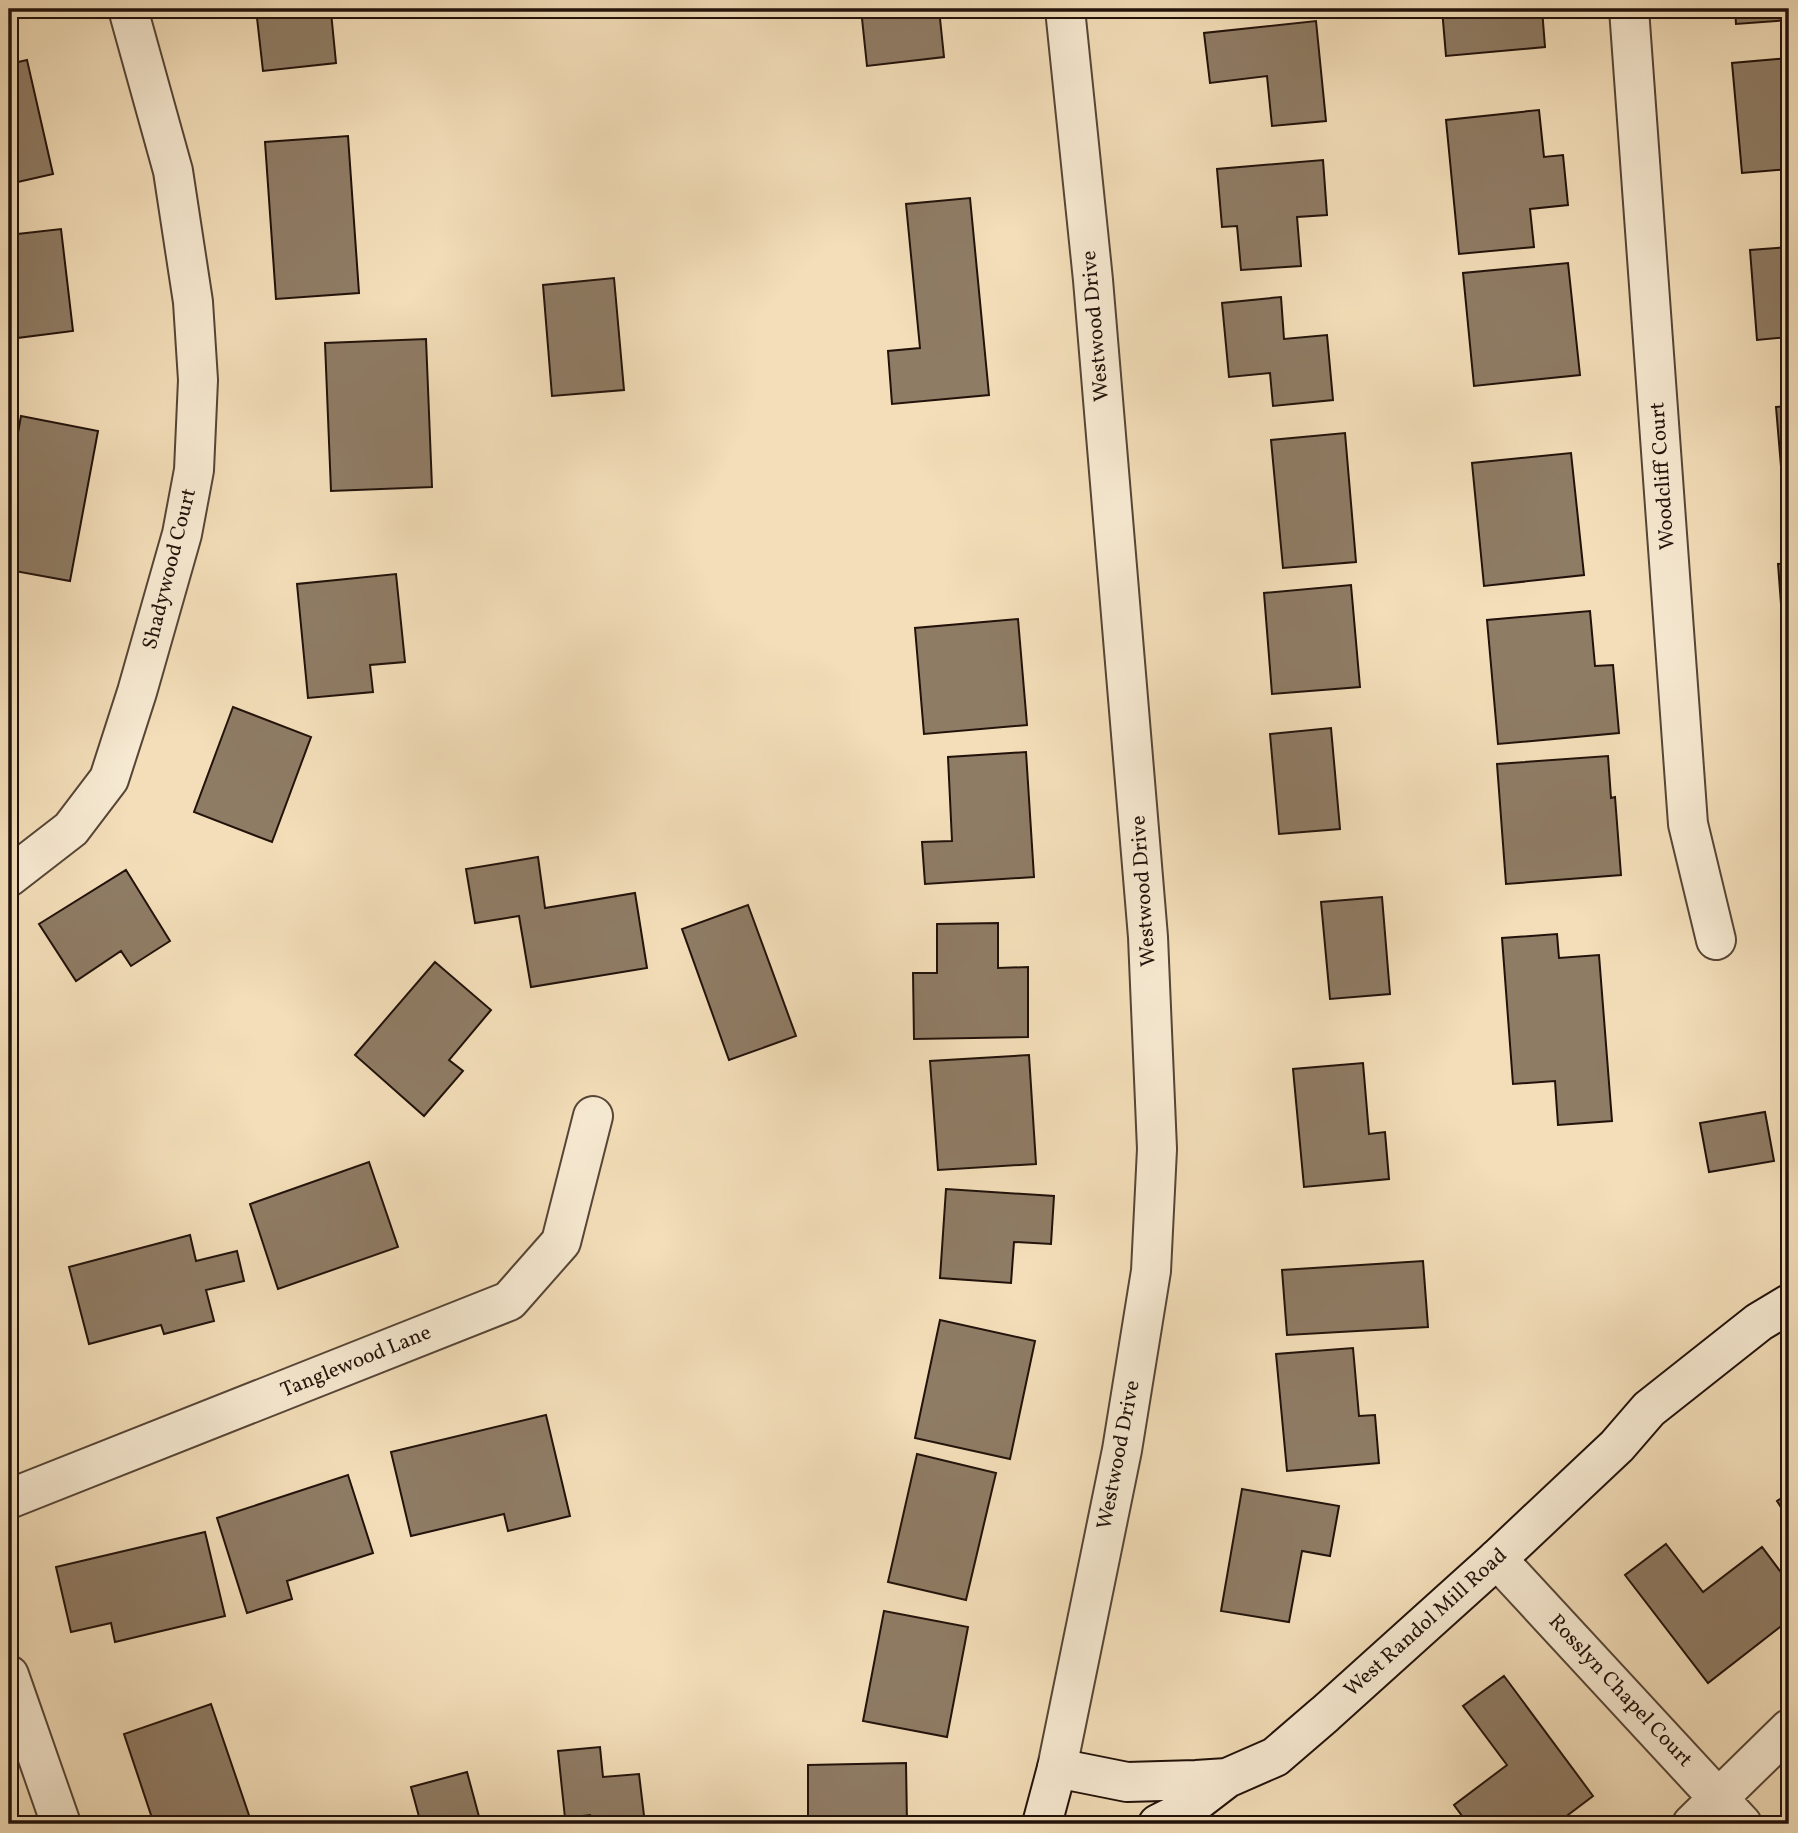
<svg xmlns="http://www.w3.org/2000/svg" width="1798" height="1833" font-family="Vollkorn,serif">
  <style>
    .building { fill: #8f7c65; stroke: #22120b; stroke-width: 2 }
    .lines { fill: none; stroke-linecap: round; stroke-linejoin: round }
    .minor-casing { stroke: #564536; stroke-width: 42 }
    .tertiary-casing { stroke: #564536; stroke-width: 42 }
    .secondary-casing { stroke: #22120b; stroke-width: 42 }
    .minor { stroke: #f7ead2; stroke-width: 38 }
    .tertiary { stroke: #f7ead2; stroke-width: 38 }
    .secondary { stroke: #f7ead2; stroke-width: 38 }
    .labels { text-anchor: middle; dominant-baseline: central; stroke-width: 6; stroke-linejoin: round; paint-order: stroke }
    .street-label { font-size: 21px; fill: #22120b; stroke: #f7ead2 }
  </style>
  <rect width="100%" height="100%" fill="#f3deb9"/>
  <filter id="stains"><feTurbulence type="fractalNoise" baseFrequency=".00286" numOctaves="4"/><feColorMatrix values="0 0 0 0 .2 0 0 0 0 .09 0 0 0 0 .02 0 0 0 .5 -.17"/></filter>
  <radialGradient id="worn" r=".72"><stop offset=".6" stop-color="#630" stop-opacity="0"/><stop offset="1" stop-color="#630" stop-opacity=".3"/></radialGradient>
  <path class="building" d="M256,9H357L331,12L336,63L263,71Z
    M861,9H939L944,57L867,66Z
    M1442,9H1542L1545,47L1446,56Z
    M1735,9H1789V20L1736,24Z
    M1316,21L1326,121L1272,126L1267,76L1210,83L1204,33Z
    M1789,58V169L1742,173L1732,63Z
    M27,60L53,174L9,184V64Z
    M1539,110L1544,157L1563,155L1568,205L1530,209L1534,247L1459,254L1446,120Z
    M348,136L359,293L276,299L265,142Z
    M1323,160L1327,215L1297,217L1301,266L1241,270L1237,226L1222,227L1217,169Z
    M970,198L989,395L892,404L888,351L920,348L906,204Z
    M61,229L73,331L9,339V235Z
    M1789,247V337L1757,340L1750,250Z
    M1568,263L1580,375L1474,386L1463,273Z
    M614,278L624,390L552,396L543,285Z
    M1281,297L1284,339L1327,335L1333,400L1273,406L1270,373L1229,377L1222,303Z
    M426,339L432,487L331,491L325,343Z
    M1789,406V526H1786L1776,407Z
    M21,416L98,431L70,581L9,570V483Z
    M1345,433L1356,562L1283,568L1271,440Z
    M1571,453L1584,575L1484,586L1472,463Z
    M1789,563V671H1786L1778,564Z
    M396,574L405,662L370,665L373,692L308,698L297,584Z
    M1351,585L1360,687L1272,694L1264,593Z
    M1590,611L1595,666L1613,665L1619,733L1498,744L1487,620Z
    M1018,619L1027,725L924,734L915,628Z
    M233,707L311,737L272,842L194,812Z
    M1331,728L1340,829L1279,834L1270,734Z
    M1026,752L1034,877L925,884L922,842L952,841L948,757Z
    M1608,756L1611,798L1615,797L1621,875L1506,884L1497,764Z
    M538,857L545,908L635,893L647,968L531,987L519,916L475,923L466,869Z
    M126,870L170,941L131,966L121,951L76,981L39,924Z
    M1382,897L1390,994L1330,999L1321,902Z
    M748,905L796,1036L729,1060L682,929Z
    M998,923V968L1028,967V1037L914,1039L913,973H937V924Z
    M1557,934L1559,958L1599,955L1612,1121L1558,1125L1555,1081L1513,1084L1502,938Z
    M435,962L491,1010L449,1060L463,1071L424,1116L355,1055Z
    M1029,1055L1036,1164L938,1170L930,1061Z
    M1363,1063L1369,1134L1385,1132L1389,1179L1304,1187L1293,1069Z
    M1765,1112L1774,1161L1709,1172L1700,1123Z
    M369,1162L398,1247L278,1289L250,1204Z
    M946,1189L1054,1196L1051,1244L1014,1242L1011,1283L940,1278Z
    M190,1235L196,1261L237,1251L244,1281L206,1290L214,1321L164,1334L161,1325L89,1344L69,1267Z
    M1423,1261L1428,1327L1287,1335L1282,1270Z
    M15,1285L18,1375L9,1376V1286Z
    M940,1320L1035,1341L1010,1459L915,1438Z
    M1353,1348L1359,1416L1375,1415L1379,1463L1287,1471L1276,1354Z
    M546,1415L570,1516L508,1531L504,1514L411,1536L391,1452Z
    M917,1454L996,1473L966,1600L888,1582Z
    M348,1475L373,1553L287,1581L292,1599L247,1613L217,1518Z
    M1242,1489L1339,1506L1330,1556L1302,1551L1289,1622L1221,1611Z
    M1789,1493V1520L1777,1501Z
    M205,1532L225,1616L115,1642L111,1623L71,1632L56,1567Z
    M1666,1544L1703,1592L1762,1547L1789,1583V1620L1708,1683L1625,1575Z
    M884,1611L968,1627L947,1737L863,1721Z
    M1504,1676L1593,1796L1556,1824H1468L1454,1805L1507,1765L1463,1706Z
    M211,1704L252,1824H154L124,1734Z
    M600,1747L603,1777L639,1774L645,1824H591L590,1815L565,1818L558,1751Z
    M906,1763L907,1824H808V1765Z
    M467,1772L481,1824H421L411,1787Z"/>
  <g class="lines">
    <defs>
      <path id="minor" d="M1629,9L1688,824L1716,940
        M9,877L71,829L109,779L137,692L182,534L194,470L198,380L193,302L173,171L128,9
        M9,1499L509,1301L561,1242L593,1116
        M1497,1559L1742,1824
        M9,1675L61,1824
        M1692,1824L1789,1729"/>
      <path id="tertiary" d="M1057,1768L1122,1450L1151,1271L1157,1149L1148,937L1093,280L1065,9"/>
      <path id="secondary" d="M1042,1824L1057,1768L1127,1782L1196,1780L1227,1778L1275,1757L1325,1714L1497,1559L1617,1446L1649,1409L1759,1322L1789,1304
        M1158,1824L1184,1811L1227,1778"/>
    </defs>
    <use href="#minor" class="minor-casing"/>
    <use href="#tertiary" class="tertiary-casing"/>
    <use href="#secondary" class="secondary-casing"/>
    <use href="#minor" class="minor"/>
    <use href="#tertiary" class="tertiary"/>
    <use href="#secondary" class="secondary"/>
  </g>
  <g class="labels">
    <g class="street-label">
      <text transform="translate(1096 326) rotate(-95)">Westwood Drive</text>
      <text transform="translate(1663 476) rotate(-94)">Woodcliff Court</text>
      <text transform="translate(170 569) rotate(-76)">Shadywood Court</text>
      <text transform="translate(1144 891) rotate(-94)">Westwood Drive</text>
      <text transform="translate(356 1362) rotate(-22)">Tanglewood Lane</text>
      <text transform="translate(1119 1455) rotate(-79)">Westwood Drive</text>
      <text transform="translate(1426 1623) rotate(-42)">West Randol Mill Road</text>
      <text transform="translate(1620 1691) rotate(47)">Rosslyn Chapel Court</text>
    </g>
  </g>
  <rect width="1798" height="1833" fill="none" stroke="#f3deb9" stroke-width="35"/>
  <rect x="10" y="10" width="1777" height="1812" fill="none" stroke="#22120b" stroke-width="3.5"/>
  <rect x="18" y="18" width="1763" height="1798" fill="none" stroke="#22120b" stroke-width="2"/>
  <rect width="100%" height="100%" filter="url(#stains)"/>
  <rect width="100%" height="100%" fill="url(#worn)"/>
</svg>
